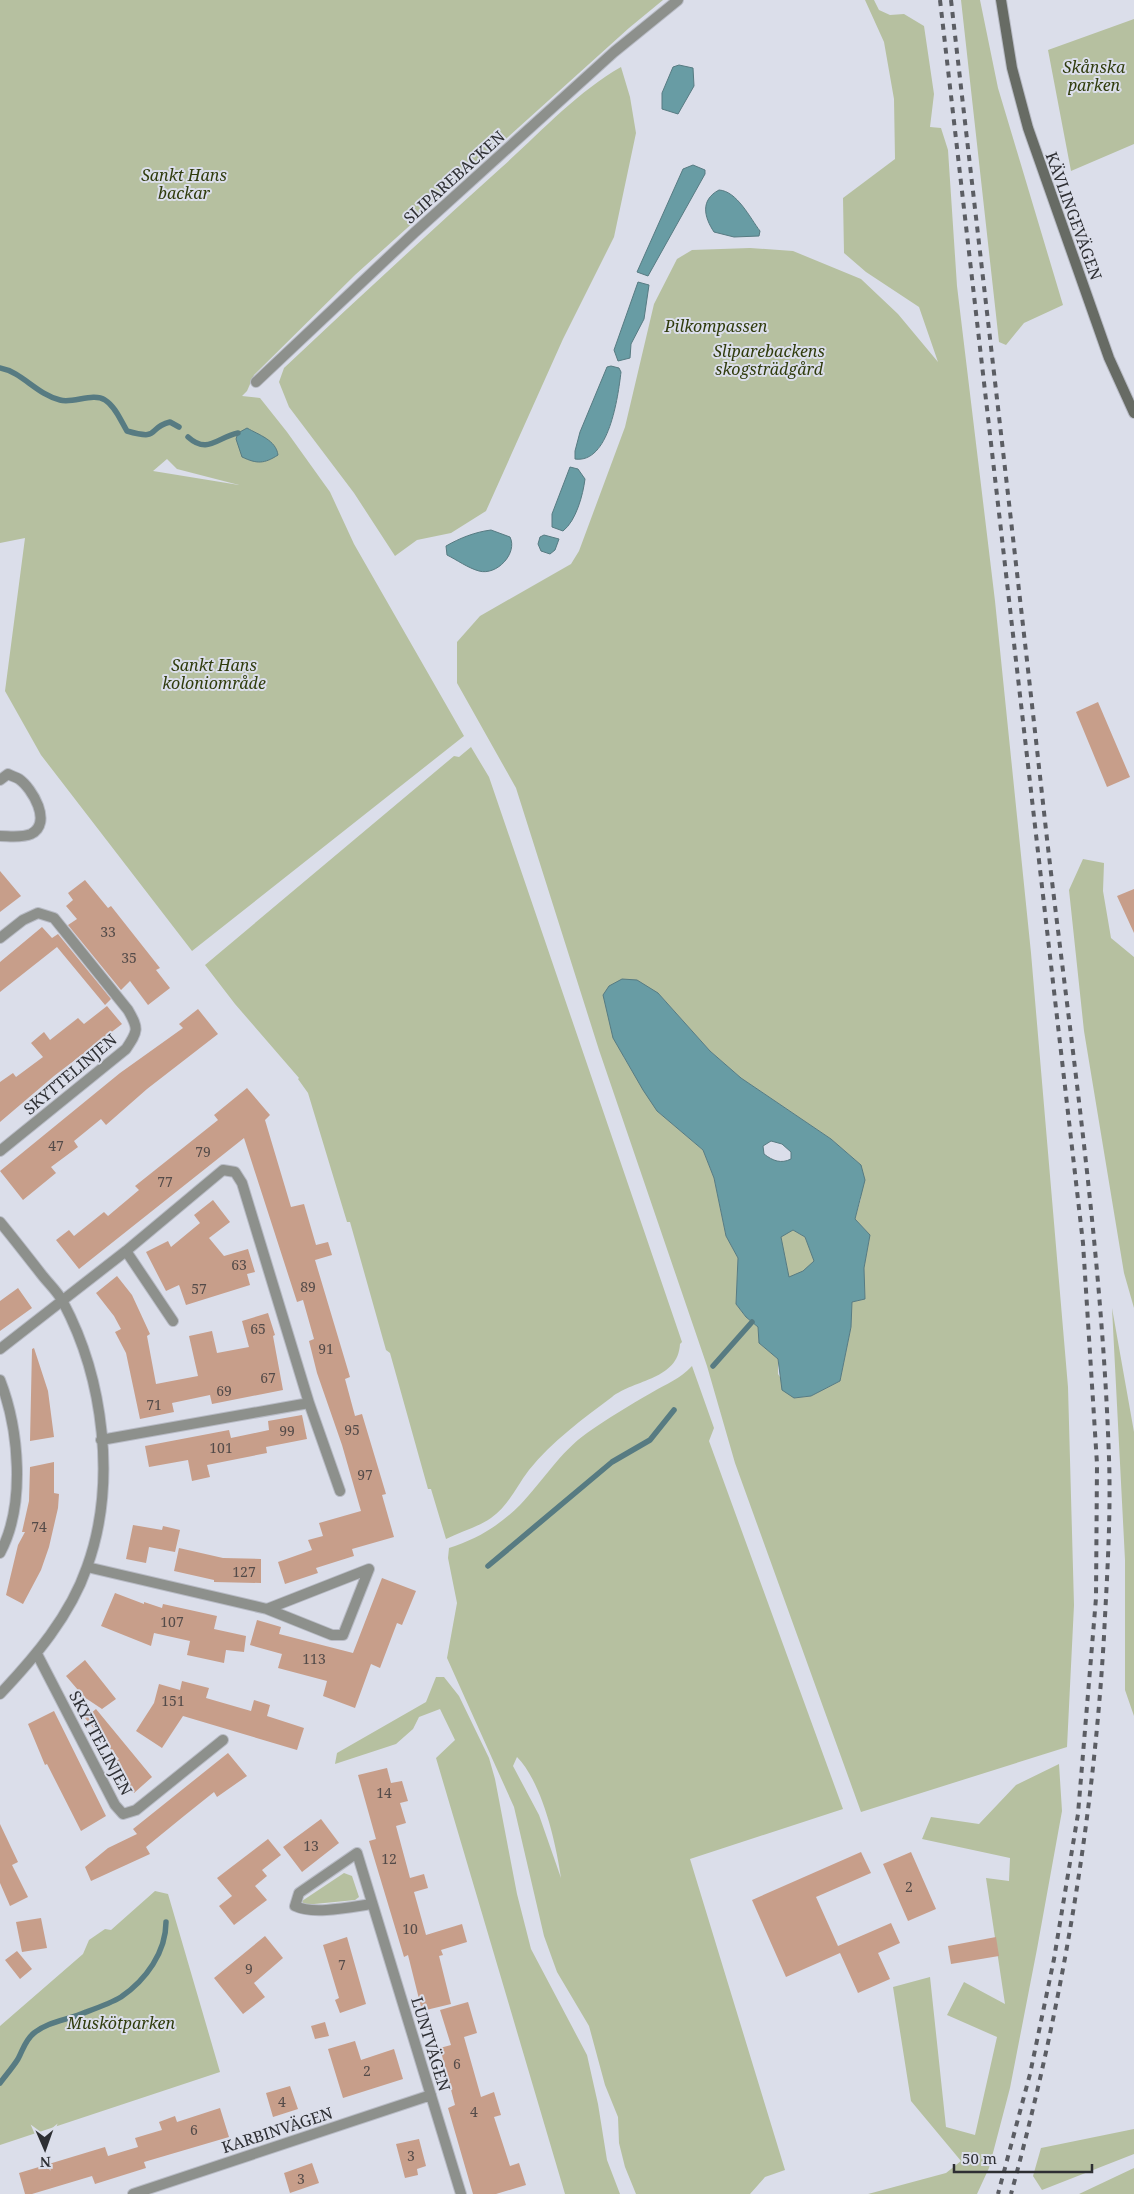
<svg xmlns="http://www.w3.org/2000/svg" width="1134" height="2194" font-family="'Noto Serif',serif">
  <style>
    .green { fill: #b6c0a0; fill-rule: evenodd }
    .water { fill: #689ca4; stroke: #577b82; fill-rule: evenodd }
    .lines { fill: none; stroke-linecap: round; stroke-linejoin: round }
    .stream { stroke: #577b82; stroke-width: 5.5 }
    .building { fill: #c79e8a }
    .minor-casing { stroke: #b8bbc5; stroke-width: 12 }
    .secondary-casing { stroke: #b8bbc5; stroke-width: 12 }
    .minor { stroke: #8d908c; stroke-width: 10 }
    .secondary { stroke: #676b64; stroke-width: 10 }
    .rail { stroke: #5b5d63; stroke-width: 4; stroke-dasharray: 6 6; stroke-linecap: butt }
    .labels { text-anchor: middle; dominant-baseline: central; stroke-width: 4; stroke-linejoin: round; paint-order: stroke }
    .number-label { font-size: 14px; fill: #544b49 }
    .park-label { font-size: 16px; font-style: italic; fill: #303c0d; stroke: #dbdeea }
    .street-label { font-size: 16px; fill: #2e2f33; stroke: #dbdeea }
  </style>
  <rect width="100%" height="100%" fill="#dbdeea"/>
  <path class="green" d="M0,0H663L629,28L355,275L254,375L247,391L242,396L260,398L287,432L330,492L354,544L464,736L192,951L41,755L5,691L25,538L0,543ZM167,459L177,469L239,485L153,471Z
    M865,0H874L879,10L890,15L904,14L924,26L934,94L930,127L941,128L948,150L957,286L995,601L1031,953L1068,1387L1074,1605L1067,1747L861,1812L735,1463L707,1366L599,1050L516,788L457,683V642L480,616L571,564L579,551L625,427L654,304L677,259L692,250L750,248L793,251L861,279L898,314L938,362L919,307L866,272L844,253L843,198L895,159L894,99L884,42ZM658,993L710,1051L741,1078L831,1139L861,1165V1198L855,1219L870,1235L864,1268L865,1299L852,1302L851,1327L840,1381L811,1396L794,1398L778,1374V1359L759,1343L758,1327L746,1317L736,1304L738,1258L726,1236L714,1178L703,1150L657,1111L623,1056Z
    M961,0H980L998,88L1063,305L1024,323L1006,345L999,342Z
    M1134,19V144L1071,171L1048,50Z
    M621,67L630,97L636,133L614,237L563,339L486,511L451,533L417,540L395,556L354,493L289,407L279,382L284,368C356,300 429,233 502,167C540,133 577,92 621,67Z
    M471,747L489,777L682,1342L680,1344C678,1380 635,1379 612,1397C583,1419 552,1441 529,1470C516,1487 509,1505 491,1518C478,1527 460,1532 446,1539L431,1489H428L390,1353L386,1350L350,1222H347L308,1093L298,1079L299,1078L235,1004L205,965L454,756L459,757Z
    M1083,859L1104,863L1103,891L1111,938L1134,957V1308L1124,1273L1084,1031L1069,890Z
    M793,1230L805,1237L815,1261L804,1274L788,1277C788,1263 782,1251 781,1236Z
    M1112,1308L1134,1432V1716L1125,1690V1560Z
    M692,1366L714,1428L709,1441L843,1809L690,1859L785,2170L765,2177L750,2194H636L625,2167L619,2143L618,2117L605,2085L589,2026L557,1972L544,1936L514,1807L447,1658L457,1603L448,1558L449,1548C477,1539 499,1526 520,1505C543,1481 560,1452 587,1433C607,1419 630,1405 651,1393C666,1384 680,1379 692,1366ZM517,1757C542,1782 556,1843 561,1878L539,1815L513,1766Z
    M436,1677H444L459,1696L489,1758L495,1779L517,1894L531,1949L587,2055L598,2104L607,2160L620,2194H565L436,1758L455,1740L440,1709L419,1717L413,1729L396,1744L335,1764L337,1753L426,1702Z
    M1059,1764L1062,1811L1037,1949L1010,2088L989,2168L977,2194H868L946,2173L961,2161L911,2101L893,1987L930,1977L946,2127L975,2135L997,2037L947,2015L964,1982L1005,2004L986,1878L1009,1881L1010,1858L922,1839L931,1817L979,1824L1016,1785Z
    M344,1873L352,1876L359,1897L355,1900L304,1905L302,1901Z
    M155,1891L168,1894L220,2072L0,2145V2026L83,1954L89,1940L105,1929L111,1930Z
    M1134,2129V2154L1042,2190L1033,2176L1041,2148Z
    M1134,2168V2194H1079Z"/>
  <path class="water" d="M679,65L693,68L694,86L678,114L662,109V93L673,67Z
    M693,165L705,170V174L648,276L637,272L683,169Z
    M719,190C737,191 750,218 760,231L759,236L734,237L714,232C704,217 700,200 719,190Z
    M638,282L649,285L644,319L631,344L630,358L618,361L614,350Z
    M611,366L619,368L621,372C618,397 609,464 575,459V451L580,432L607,367Z
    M247,428C259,435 276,440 278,455C264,464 257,464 242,457L236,439L238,433Z
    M570,467L578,469L585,479C583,495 576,521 563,531L552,527V514Z
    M491,530L510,537C518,553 497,576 479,571C468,568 457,560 447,555L446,546C460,538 475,532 491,530Z
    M544,535L559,539L555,550L550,554L541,551L538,544L540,537Z
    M622,979L637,980L658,993L710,1051L741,1078L831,1139L861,1165L865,1180L855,1219L870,1235L864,1268L865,1299L852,1302L851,1327L840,1381L811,1396L794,1398L782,1390L778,1359L759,1343L758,1327L746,1317L736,1304L738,1258L726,1236L714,1178L703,1150L657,1111L643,1090L613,1038L603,995L609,986ZM771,1141L782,1144L791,1152V1159C781,1164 773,1161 764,1154L763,1146ZM793,1230L805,1237L814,1261L803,1271L789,1277L781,1237Z"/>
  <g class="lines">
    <path class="stream" d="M0,368C22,372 36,394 60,400C73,404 93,392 105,400C115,406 121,421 127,431C162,441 146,428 170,422L179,427
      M188,437C208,455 217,437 238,433
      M713,1366L752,1322
      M488,1566L612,1462L650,1440L674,1410
      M0,2083C6,2075 13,2067 18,2059C23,2050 25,2040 34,2033C49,2021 69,2020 86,2012C97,2008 111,2003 121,1997C146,1980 166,1952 166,1922"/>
  </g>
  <path class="building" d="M1098,702L1130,777L1107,787L1076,712Z
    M0,871L21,896L0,912Z
    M85,880L108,908L111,906L160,968L156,970L170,988L148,1005L130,981L121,990L68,925L77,919L66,906L73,900L68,893Z
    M1134,889V933L1117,896Z
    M42,927L52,938L58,934L111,999L105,1005L57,947L0,992V962Z
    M107,1006L122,1024L54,1076L0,1122V1082L13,1073L16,1077L43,1057L31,1043L44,1032L50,1040L78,1018L84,1024Z
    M198,1009L218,1034L147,1089L106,1125L101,1119L74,1141L78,1147L51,1167L56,1173L23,1200L0,1171L120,1073L183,1028L179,1024Z
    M247,1088L270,1115L265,1120L291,1207L304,1204L316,1245L328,1242L332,1255L315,1260L350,1377L345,1379L355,1416L362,1414L386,1494L382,1495L394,1537L352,1549L354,1556L316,1568L318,1573L285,1584L278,1562L312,1550L308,1540L323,1536L319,1523L361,1511L342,1445L317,1373L309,1341L314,1339L303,1300L297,1302L244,1138L79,1269L56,1240L69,1230L74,1236L104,1212L108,1216L139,1190L135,1186L218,1120L214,1115Z
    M213,1200L230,1222L209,1238L224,1256L248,1249L255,1272L247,1274L250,1285L186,1305L179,1285L166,1291L146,1252L168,1241L171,1247L200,1223L194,1215Z
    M117,1276L132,1295L150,1334L147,1336L156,1384L198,1376L189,1336L212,1331L217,1353L249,1347L242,1321L268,1313L275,1335L273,1336L283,1390L212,1404L210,1395L172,1403L174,1412L140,1419L126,1353L115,1332L121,1329L114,1316L96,1293Z
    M18,1288L32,1308L0,1331V1301Z
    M34,1348L48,1391L54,1437L30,1441L32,1349Z
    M302,1415L307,1439L266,1447L267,1453L207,1465L210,1477L192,1481L188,1460L149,1467L145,1446L229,1430L231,1438L269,1430L268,1421Z
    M54,1462V1493L59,1494L58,1508L49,1547L41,1570L23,1604L6,1595L18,1545L25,1532H22L29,1501L30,1467Z
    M133,1525L162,1530L163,1526L180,1530L175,1552L149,1547L146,1563L126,1559Z
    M179,1548L223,1558L261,1559V1583L214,1582V1580L174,1571Z
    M382,1578L416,1591L402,1625L397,1623L380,1668L371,1664L355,1708L323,1696L327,1681L278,1668L282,1654L250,1645L257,1620L281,1627L279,1634L353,1653Z
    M115,1593L144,1604V1602L162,1608L163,1604L217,1616L214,1629L246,1636L244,1652L226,1650L224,1663L187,1655L190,1641L154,1633L151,1646L101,1626Z
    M85,1660L116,1699L102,1709L84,1697L66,1676Z
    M182,1681L209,1688L206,1698L251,1711L254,1700L270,1705L267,1716L304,1728L297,1750L183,1716L162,1748L136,1731L154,1703L159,1684L180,1690Z
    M96,1709L152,1777L134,1793L111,1765L119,1759L85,1718Z
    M54,1711L106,1816L81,1831L47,1764L45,1765L28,1724Z
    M228,1753L247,1776L217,1797L214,1792L184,1816L146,1847L150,1854L91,1881L85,1867L108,1848L137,1834L133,1829Z
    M387,1768L391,1783L402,1781L408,1801L400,1803L406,1823L396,1826L410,1878L424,1874L428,1888L414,1892L426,1935L462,1924L467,1942L441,1950L443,1955L439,1956L451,2004L422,2011L408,1955L404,1957L369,1841L376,1839L358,1775Z
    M321,1819L339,1843L302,1872L283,1847Z
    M0,1824L18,1862L12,1865L28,1897L10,1906L0,1883Z
    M268,1839L281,1855L262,1870L267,1876L255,1886L267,1900L234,1925L219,1906L232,1896L217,1878Z
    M861,1852L871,1873L816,1897L838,1946L891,1923L900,1943L878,1953L890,1979L858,1993L840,1953L786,1977L752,1900Z
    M911,1852L936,1909L908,1921L883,1864Z
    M41,1918L47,1948L22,1952L16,1922Z
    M265,1936L283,1958L254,1983L265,1997L243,2014L214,1978Z
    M347,1937L366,2004L340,2013L335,2000L339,1998L323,1945Z
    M996,1937L999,1956L951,1964L948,1946Z
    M17,1951L32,1969L20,1979L5,1960Z
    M468,2002L477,2033L464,2037L481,2097L494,2092L501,2115L494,2117L510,2166L519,2163L526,2185L496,2194H473L448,2108L455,2105L440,2048L451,2045L440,2010Z
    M325,2022L329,2036L315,2039L311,2026Z
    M355,2041L361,2060L394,2049L403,2079L343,2098L328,2049Z
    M290,2086L298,2109L273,2117L266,2093Z
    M220,2108L229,2137L144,2162L146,2168L95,2184L92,2176L32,2194H25L19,2173L105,2147L108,2156L138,2147L135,2138L162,2130L159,2122L175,2116L177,2122Z
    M419,2139L426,2166L417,2169L418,2175L405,2178L396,2144Z
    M312,2163L319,2183L290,2193L284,2173Z"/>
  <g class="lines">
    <defs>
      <path id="minor" d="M256,382L414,233L614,52L678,0
        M0,780L8,774C11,776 16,777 19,779C32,788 53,823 31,834C22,838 9,836 0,836
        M0,938L23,920L38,913L54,918L128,1010C139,1029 138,1031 126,1049L0,1151
        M0,1222C14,1239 28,1257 42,1275C49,1284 58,1292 63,1302C104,1379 117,1484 87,1567C70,1616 35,1657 0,1694
        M126,1251L173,1321
        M0,1349L126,1251L223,1170L235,1172L242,1183L309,1403L101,1440
        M0,1380C19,1429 26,1505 0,1553
        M309,1403L340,1491
        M87,1567L267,1609L332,1635H343L369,1569L267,1609
        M37,1654L115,1805L123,1814L136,1810L223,1740
        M372,1904C351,1907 313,1915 295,1906L299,1893L357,1853L461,2194
        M133,2194L431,2095"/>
      <path id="secondary" d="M1001,0L1012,68L1028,128L1109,358L1134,413"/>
    </defs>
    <use href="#minor" class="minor-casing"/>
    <use href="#secondary" class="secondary-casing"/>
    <use href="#minor" class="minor"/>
    <use href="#secondary" class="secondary"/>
    <path class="rail" d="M940,0L1083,1243L1097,1464L1096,1598L1078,1814L1054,1959L1030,2074L998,2194
      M951,0C983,280 1016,559 1047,839C1071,1045 1102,1251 1109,1458C1111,1518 1107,1577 1104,1636C1093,1825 1061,2011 1011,2194"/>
  </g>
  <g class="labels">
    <g class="number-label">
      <text x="108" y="931">33</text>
      <text x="129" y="957">35</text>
      <text x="56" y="1145">47</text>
      <text x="203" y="1151">79</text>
      <text x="165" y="1181">77</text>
      <text x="239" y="1264">63</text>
      <text x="308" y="1286">89</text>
      <text x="199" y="1288">57</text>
      <text x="258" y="1328">65</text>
      <text x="326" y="1348">91</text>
      <text x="268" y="1377">67</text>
      <text x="224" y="1390">69</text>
      <text x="154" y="1404">71</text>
      <text x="352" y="1429">95</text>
      <text x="287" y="1430">99</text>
      <text x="221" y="1447">101</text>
      <text x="365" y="1474">97</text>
      <text x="39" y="1526">74</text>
      <text x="244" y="1571">127</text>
      <text x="172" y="1621">107</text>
      <text x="314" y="1658">113</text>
      <text x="173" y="1700">151</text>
      <text x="384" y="1792">14</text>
      <text x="311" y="1845">13</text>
      <text x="389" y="1858">12</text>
      <text x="909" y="1886">2</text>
      <text x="410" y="1928">10</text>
      <text x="342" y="1964">7</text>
      <text x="249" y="1968">9</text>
      <text x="457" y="2063">6</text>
      <text x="367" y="2070">2</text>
      <text x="282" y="2101">4</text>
      <text x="474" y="2111">4</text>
      <text x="194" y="2129">6</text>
      <text x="411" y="2155">3</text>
      <text x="301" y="2178">3</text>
    </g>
    <g class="park-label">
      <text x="1094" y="67">Skånska<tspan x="1094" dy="18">parken</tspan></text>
      <text x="184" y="175">Sankt Hans<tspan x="184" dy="18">backar</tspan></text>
      <text x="716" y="326">Pilkompassen</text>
      <text x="769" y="351">Sliparebackens<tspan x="769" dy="18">skogsträdgård</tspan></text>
      <text x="214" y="665">Sankt Hans<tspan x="214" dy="18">koloniområde</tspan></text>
      <text x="121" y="2023">Muskötparken</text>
    </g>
    <g class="street-label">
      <text transform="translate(454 177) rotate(-42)">SLIPAREBACKEN</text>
      <text transform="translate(1074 216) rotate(70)">KÄVLINGEVÄGEN</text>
      <text transform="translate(70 1074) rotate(-40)">SKYTTELINJEN</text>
      <text transform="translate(101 1743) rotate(62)">SKYTTELINJEN</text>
      <text transform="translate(431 2044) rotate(73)">LUNTVÄGEN</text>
      <text transform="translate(277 2130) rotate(-18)">KARBINVÄGEN</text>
    </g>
  </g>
  <g transform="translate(45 2149) rotate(178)" stroke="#dbdeea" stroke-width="4" paint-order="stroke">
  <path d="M0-4L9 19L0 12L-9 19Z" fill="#2e2f33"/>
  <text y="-8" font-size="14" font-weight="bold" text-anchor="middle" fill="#2e2f33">N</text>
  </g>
  <path d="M954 2164v8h138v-8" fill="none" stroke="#2e2f33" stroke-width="2.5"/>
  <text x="962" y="2164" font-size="15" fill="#2e2f33" stroke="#dbdeea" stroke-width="4" paint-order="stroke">50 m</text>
</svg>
